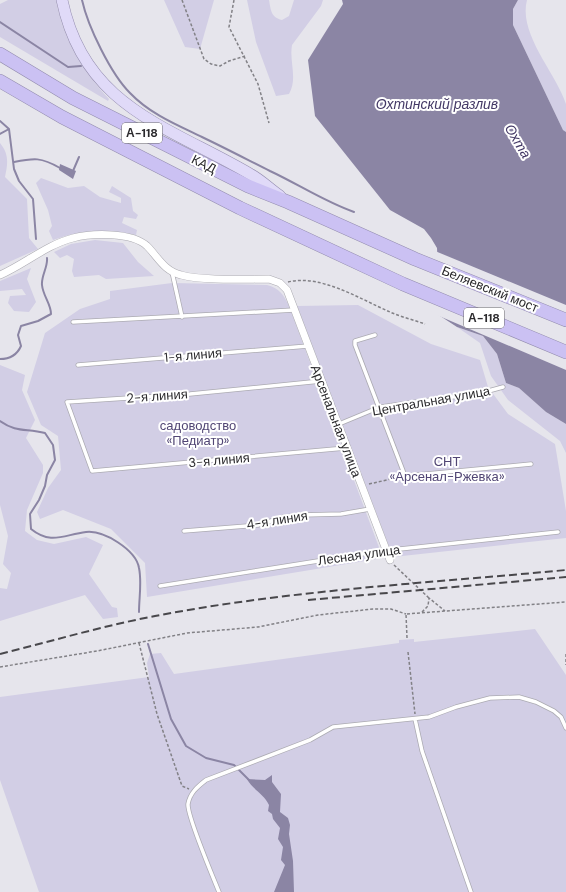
<svg xmlns="http://www.w3.org/2000/svg" width="566" height="892" font-family="'DM Sans',sans-serif">
  <style>
    .green { fill: #d2cee5 }
    .water { fill: #8b85a4 }
    .pier { fill: #e6e5ec }
    .lines { fill: none; stroke-linecap: round; stroke-linejoin: round }
    .stream { stroke: #8b85a4; stroke-width: 2 }
    .lane-casing { stroke: #acabb2; stroke-width: 5 }
    .street-casing { stroke: #acabb2; stroke-width: 8 }
    .primary-casing { stroke: #938cae; stroke-width: 12 }
    .highway-casing { stroke: #938cae; stroke-width: 14 }
    .path { stroke: #828186; stroke-width: 1.5; stroke-dasharray: 3 2; stroke-linecap: butt }
    .lane { stroke: #fff; stroke-width: 3.5 }
    .street { stroke: #fff; stroke-width: 7 }
    .primary { stroke: #e0daf8; stroke-width: 11 }
    .highway { stroke: #cbc1f3; stroke-width: 13 }
    .rail { stroke: #48474b; stroke-width: 2; stroke-dasharray: 8 4; stroke-linecap: butt }
    .labels { text-anchor: middle; dominant-baseline: central; stroke-width: 4; stroke-linejoin: round; paint-order: stroke }
    .shield { fill: #fff; stroke: #6b6a6c; stroke-width: 1 }
    .shield-label { font-size: 12px; font-weight: bold; fill: #2b2a2d }
    .street-label { font-size: 13px; fill: #2b2a2d; stroke: #fff }
    .park-label { font-size: 13px; fill: #514674; stroke: #fff }
    .water-label { font-size: 14px; font-style: italic; fill: #443966; stroke: #fff }
  </style>
  <rect width="100%" height="100%" fill="#e6e5ec"/>
  <path class="green" d="M8,0H56C63,39 82,70 109,99L108,101L0,37V4Z
    M164,0H214L200,49L185,47Z
    M247,0H269C271,11 271,17 282,20L289,16L294,0H323L321,6L292,45C289,62 298,78 289,94L276,96L256,42Z
    M518,0H527C518,34 556,73 566,104C566,112 566,124 566,132L563,130L513,25V9Z
    M0,143C9,154 8,163 5,177L27,199L29,238L38,249L0,266Z
    M41,178L68,188L84,186L100,197L121,203V198L109,192L112,186L131,198L133,211L138,215L136,219L124,217L122,223L137,230L136,235C107,229 81,230 53,240L49,231L52,226L48,210L36,183Z
    M95,240L123,243L138,262L154,276L106,279L99,275L74,277L72,271L74,259L67,255L60,258L54,252L71,244Z
    M31,268L27,279L36,302L29,312L14,311L8,303L10,296L26,295L22,289L0,291V281Z
    M172,283L267,285C279,288 284,295 289,306L383,558L147,597L145,563L111,529L63,510L40,519L37,512L48,488L61,470L58,436L41,425L27,392L45,333L80,309L110,299V291Z
    M358,305L431,344L480,360L488,387L508,414L555,444L566,511V538L393,557L297,306Z
    M457,327L483,336L497,354L506,383L519,388L546,412L566,424V453L560,441L508,400L491,376L480,343Z
    M0,365L25,375L22,390L35,420L26,438L43,465V473L27,510L25,531L37,540L54,544L86,537L103,545L89,574L112,607L117,608L118,617L103,619L85,595L0,621V588L7,589L11,573L3,564L8,536L0,505Z
    M535,629L566,675V892H39L0,780V697L149,677L147,663L150,654L161,653L174,674L399,643V640L414,639V642Z"/>
  <path class="water" d="M342,0H518L513,9V25L563,130L566,132V424L546,412L519,388L506,383L497,354L483,336L457,327L434,312L438,268L437,248L431,238L424,229L390,210L315,116L308,60L343,4Z
    M60,164L76,171L73,179L59,170Z
    M272,775V782L281,794L280,812L288,818L290,825L289,834L293,861L294,892H274L285,865L281,860L283,847L278,839L280,828L273,819L272,814L268,811L269,805C264,794 252,789 247,779L265,780Z"/>
  <path class="pier" d="M435,251L566,305V370L432,313L427,284L436,268Z"/>
  <g class="lines">
    <path class="stream" d="M82,0C88,27 111,74 130,93C150,114 177,125 202,137C225,148 248,160 270,171C298,184 325,202 354,212
      M0,22L68,67L81,66
      M0,121L9,129L14,169L19,181L33,199L36,239
      M0,134L9,129
      M14,162C34,158 41,157 60,168
      M73,171L79,157
      M0,359C10,359 17,355 21,346L18,335L21,326L38,321L51,314C51,304 43,296 42,285C41,276 48,267 47,258
      M0,421C17,433 26,428 45,433L53,445L55,460L47,475L45,486L39,500L30,514L31,529C51,545 63,535 86,532C104,530 136,550 139,568C142,582 139,598 139,612
      M148,644L171,719L186,746L206,758L234,765L249,780"/>
    <defs>
      <path id="lane" d="M172,272L182,317
        M73,322L294,310
        M375,335L355,341V345L405,476L531,464
        M78,365L308,346
        M321,381L190,394L67,402L92,471L346,448
        M339,424L380,407L481,393L503,387
        M184,531L258,525L284,517L301,515L341,514L370,509
        M160,586L381,551L558,532
        M415,719L422,751L471,892
        M219,892C213,877 187,816 188,804C190,793 197,787 206,780L310,740L333,727L429,717L456,707L490,698L519,697L536,702L554,711L561,717L566,728"/>
      <path id="street" d="M0,275C25,264 46,245 73,238C92,233 132,232 147,246C158,257 164,271 181,275C203,281 244,279 269,279L280,283L287,290L390,560"/>
      <path id="primary" d="M62,0C84,107 168,126 250,174C261,180 270,189 280,196"/>
      <path id="highway" d="M0,54L73,98L248,186L288,202L415,259L566,320
        M0,81L62,117L240,208L403,284L566,352"/>
    </defs>
    <use href="#lane" class="lane-casing"/>
    <use href="#street" class="street-casing"/>
    <use href="#primary" class="primary-casing"/>
    <use href="#highway" class="highway-casing"/>
    <path class="path" d="M182,0L204,59L211,64L220,66L229,61L245,56
      M234,0L229,27L258,84L269,123
      M288,282C321,274 360,299 390,312C401,317 414,320 425,324
      M369,484L400,477
      M394,565L429,598
      M422,612L428,606L429,598L445,611
      M407,638L406,614L566,602
      M139,643L157,714L182,786L189,789
      M408,652L415,714
      M566,654V665
      M0,667L97,651L187,633L258,627L318,615L373,609H391L406,614"/>
    <use href="#lane" class="lane"/>
    <use href="#street" class="street"/>
    <use href="#primary" class="primary"/>
    <use href="#highway" class="highway"/>
    <path class="rail" d="M308,600L566,577
      M0,654C52,641 103,626 155,616C290,590 430,583 566,570"/>
  </g>
  <g class="labels">
    <g class="shield">
      <rect x="122" y="123" width="40" height="20" rx="3"/>
      <rect x="464" y="308" width="40" height="20" rx="3"/>
    </g>
    <g class="shield-label">
      <text x="142" y="133">А-118</text>
      <text x="484" y="318">А-118</text>
    </g>
    <g class="street-label">
      <text transform="translate(204 164) rotate(27)">КАД</text>
      <text transform="translate(490 289) rotate(22)">Беляевский мост</text>
      <text transform="translate(193 355) rotate(-5)">1-я линия</text>
      <text transform="translate(157 396) rotate(-4)">2-я линия</text>
      <text transform="translate(431 401) rotate(-10)">Центральная улица</text>
      <text transform="translate(336 421) rotate(69)">Арсенальная улица</text>
      <text transform="translate(219 460) rotate(-5)">3-я линия</text>
      <text transform="translate(277 520) rotate(-9)">4-я линия</text>
      <text transform="translate(359 555) rotate(-8)">Лесная улица</text>
    </g>
    <g class="park-label">
      <text x="198" y="425">садоводство<tspan x="198" dy="15">«Педиатр»</tspan></text>
      <text x="447" y="461">СНТ<tspan x="447" dy="15">«Арсенал-Ржевка»</tspan></text>
    </g>
    <g class="water-label">
      <text x="437" y="104">Охтинский разлив</text>
      <text transform="translate(518 141) rotate(59)">Охта</text>
    </g>
  </g>
</svg>
